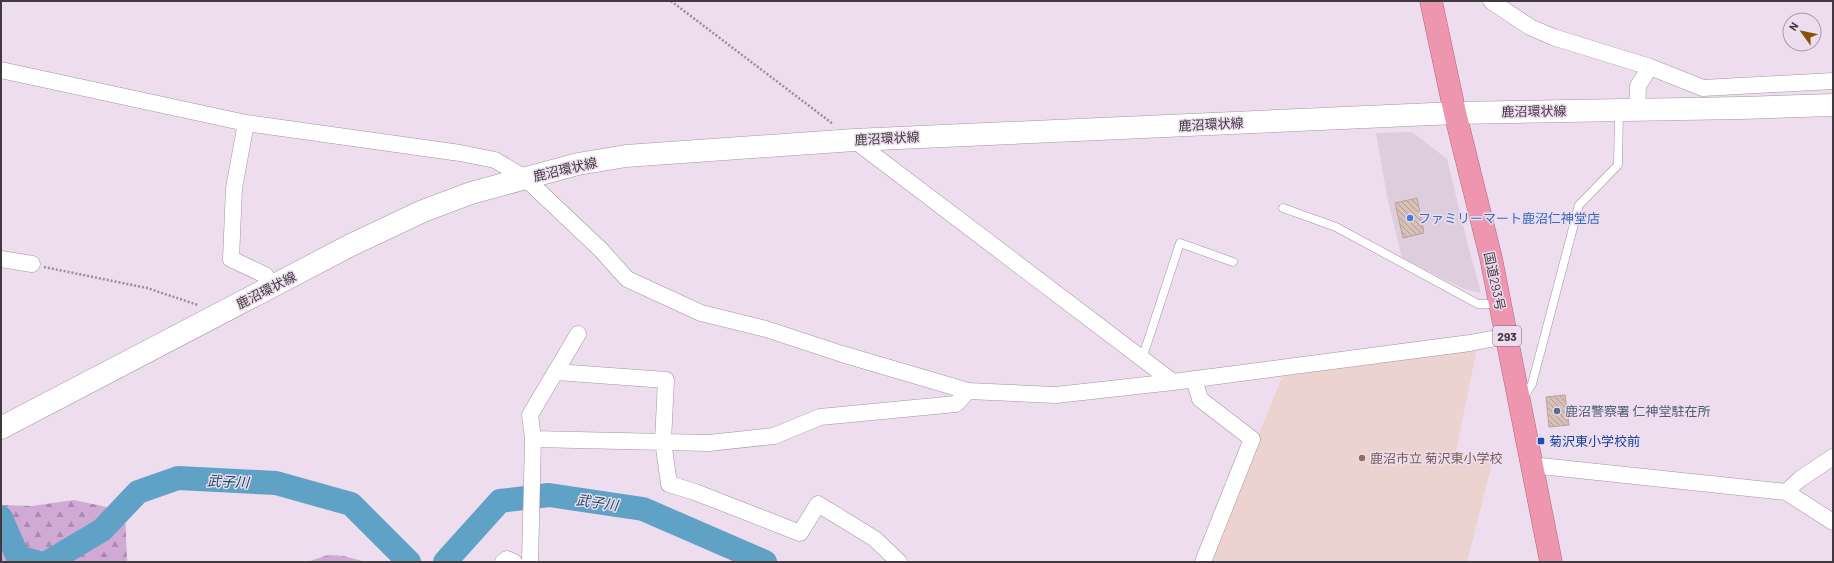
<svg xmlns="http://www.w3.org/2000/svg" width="1834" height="563" font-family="Barlow,'Noto Sans JP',sans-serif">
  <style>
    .commercial { fill: #decddd }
    .education { fill: #edd3cf }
    .forest { fill: url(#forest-firs) }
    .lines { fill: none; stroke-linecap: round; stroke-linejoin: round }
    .river { stroke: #60a2c5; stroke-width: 24 }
    .building { fill: url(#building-back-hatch); stroke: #b7a298 }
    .service-casing { stroke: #a394a4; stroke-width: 9 }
    .minor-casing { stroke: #a394a4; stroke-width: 17 }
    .secondary-casing { stroke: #a394a4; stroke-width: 23 }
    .trunk-casing { stroke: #ae657b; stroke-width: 23 }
    .path { stroke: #9a8e9b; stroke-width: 2.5; stroke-dasharray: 2 2; stroke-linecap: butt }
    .service { stroke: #fff; stroke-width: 8 }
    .minor { stroke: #fff; stroke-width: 16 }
    .secondary { stroke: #fff; stroke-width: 22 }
    .trunk { stroke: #ee96af; stroke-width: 22 }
    .shop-dot { fill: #3f7fe0; stroke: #edddef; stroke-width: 1.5 }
    .service-dot { fill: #5c6f8a; stroke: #edddef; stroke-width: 1.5 }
    .transit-dot { fill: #1a4fb4; stroke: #edddef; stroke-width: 1.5 }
    .education-dot { fill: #8d6e63; stroke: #edddef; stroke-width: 1.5 }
    .labels { text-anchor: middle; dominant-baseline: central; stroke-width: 3; stroke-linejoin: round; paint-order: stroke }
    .shield { fill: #edddef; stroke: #746a74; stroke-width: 1 }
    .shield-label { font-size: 12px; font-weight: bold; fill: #403940 }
    .street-label { font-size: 13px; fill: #403940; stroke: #edddef }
    .shop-label { font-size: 13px; fill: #366cbe; stroke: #edddef; text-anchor: start }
    .service-label { font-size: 13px; fill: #4e5e75; stroke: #edddef; text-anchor: start }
    .transit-label { font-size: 13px; fill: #164399; stroke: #edddef; text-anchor: start }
    .education-label { font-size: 13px; fill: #785e54; stroke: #edddef; text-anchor: start }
    .water-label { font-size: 14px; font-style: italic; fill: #134962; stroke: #edddef }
  </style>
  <defs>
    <pattern id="forest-firs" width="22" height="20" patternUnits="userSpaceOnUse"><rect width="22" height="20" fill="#d1a9d5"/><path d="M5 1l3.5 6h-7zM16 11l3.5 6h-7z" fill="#ab8bae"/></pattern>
    <pattern id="building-back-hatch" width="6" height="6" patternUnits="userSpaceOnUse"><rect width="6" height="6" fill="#d7c0b7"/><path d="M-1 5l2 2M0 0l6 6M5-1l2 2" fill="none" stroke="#b09d96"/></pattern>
  </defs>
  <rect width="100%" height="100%" fill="#edddef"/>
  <path class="commercial" d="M1412,132L1447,159L1468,245L1481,293L1464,289L1402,258L1387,196L1376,133Z"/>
  <path class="education" d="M1477,348L1456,452L1492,464L1467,562H1208L1284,372Z"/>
  <path class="forest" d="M74,500L125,511L127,562H1V505L32,506Z
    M328,555L344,556L366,562H307Z"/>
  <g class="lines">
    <path class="river" d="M1,518L18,557L36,562
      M48,562L102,530L138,492L178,478L276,483L351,504L409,562
      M445,562L500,501L549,495L643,509L765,562"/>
  </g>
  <path class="building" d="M1417,198L1424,233L1403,238L1395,203Z
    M1565,395L1569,425L1549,427L1546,397Z"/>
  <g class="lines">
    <defs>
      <path id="service" d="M1283,208L1336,227L1478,304H1499
        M1142,359L1180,243L1233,262
        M1523,398L1532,384L1579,205L1618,165L1619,110"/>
      <path id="minor" d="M1491,1L1530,27L1553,37L1650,67L1703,88L1833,81
        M1,70L246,123L460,153L495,160L525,178L601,250L627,279L701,313L766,329L842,354L968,391L1056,395L1173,382L1470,343L1507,336
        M1637,110L1638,86L1650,67
        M246,123L234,188L231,259L265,275L273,286
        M854,140L1173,382
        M1,259L32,264
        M556,372L666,380L663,441L669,484L695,492L800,533L818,504L875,539L899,562
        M1194,379L1200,399L1252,439L1203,562
        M533,439L709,443L774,436L820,417L956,404L968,391
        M1531,465L1786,492L1833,522
        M1786,492L1800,479L1833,457
        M503,562L507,559L514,562
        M530,562L533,439L530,415L578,334"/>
      <path id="secondary" d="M1,428L351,245L423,211L471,193L578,164L626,156L854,140L1455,113L1741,108L1833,105"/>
      <path id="trunk" d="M1431,1L1455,113L1491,258L1551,562"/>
    </defs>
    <use href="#service" class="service-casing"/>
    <use href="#minor" class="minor-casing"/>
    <use href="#secondary" class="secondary-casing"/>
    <use href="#trunk" class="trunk-casing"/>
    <path class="path" d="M671,1L833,124
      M44,267L147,288L198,305"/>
    <use href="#service" class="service"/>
    <use href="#minor" class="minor"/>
    <use href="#secondary" class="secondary"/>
    <use href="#trunk" class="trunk"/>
  </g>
  <circle class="shop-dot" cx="1410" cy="218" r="4"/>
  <circle class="service-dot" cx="1557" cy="411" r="4"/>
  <rect class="transit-dot" x="1537" y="437" width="8" height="8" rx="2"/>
  <circle class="education-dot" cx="1362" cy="458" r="4"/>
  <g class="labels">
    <rect class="shield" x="1493" y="326" width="28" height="20" rx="3"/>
    <g class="shield-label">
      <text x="1507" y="336">293</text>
    </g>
    <g class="street-label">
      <text transform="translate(1534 111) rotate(-1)">鹿沼環状線</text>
      <text transform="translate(1211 124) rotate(-3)">鹿沼環状線</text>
      <text transform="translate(887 138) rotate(-3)">鹿沼環状線</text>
      <text transform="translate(565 169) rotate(-13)">鹿沼環状線</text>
      <text transform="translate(1495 281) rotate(78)">国道293号</text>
      <text transform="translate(266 290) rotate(-27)">鹿沼環状線</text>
    </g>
    <g class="shop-label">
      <text x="1418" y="218">ファミリーマート鹿沼仁神堂店</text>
    </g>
    <g class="service-label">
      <text x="1565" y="411">鹿沼警察署 仁神堂駐在所</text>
    </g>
    <g class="transit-label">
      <text x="1549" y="441">菊沢東小学校前</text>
    </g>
    <g class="education-label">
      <text x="1370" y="458">鹿沼市立 菊沢東小学校</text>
    </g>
    <g class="water-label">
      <text transform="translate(228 481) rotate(3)">武子川</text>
      <text transform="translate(597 502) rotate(8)">武子川</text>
    </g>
  </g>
  <rect width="1834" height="563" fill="none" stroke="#403940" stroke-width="4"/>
  <g transform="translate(1802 32) rotate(303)"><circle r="19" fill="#edddef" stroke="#a89ba9"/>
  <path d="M0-3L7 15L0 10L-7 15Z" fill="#8a4f09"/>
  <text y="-6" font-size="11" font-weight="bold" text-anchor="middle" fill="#403940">N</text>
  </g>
</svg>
